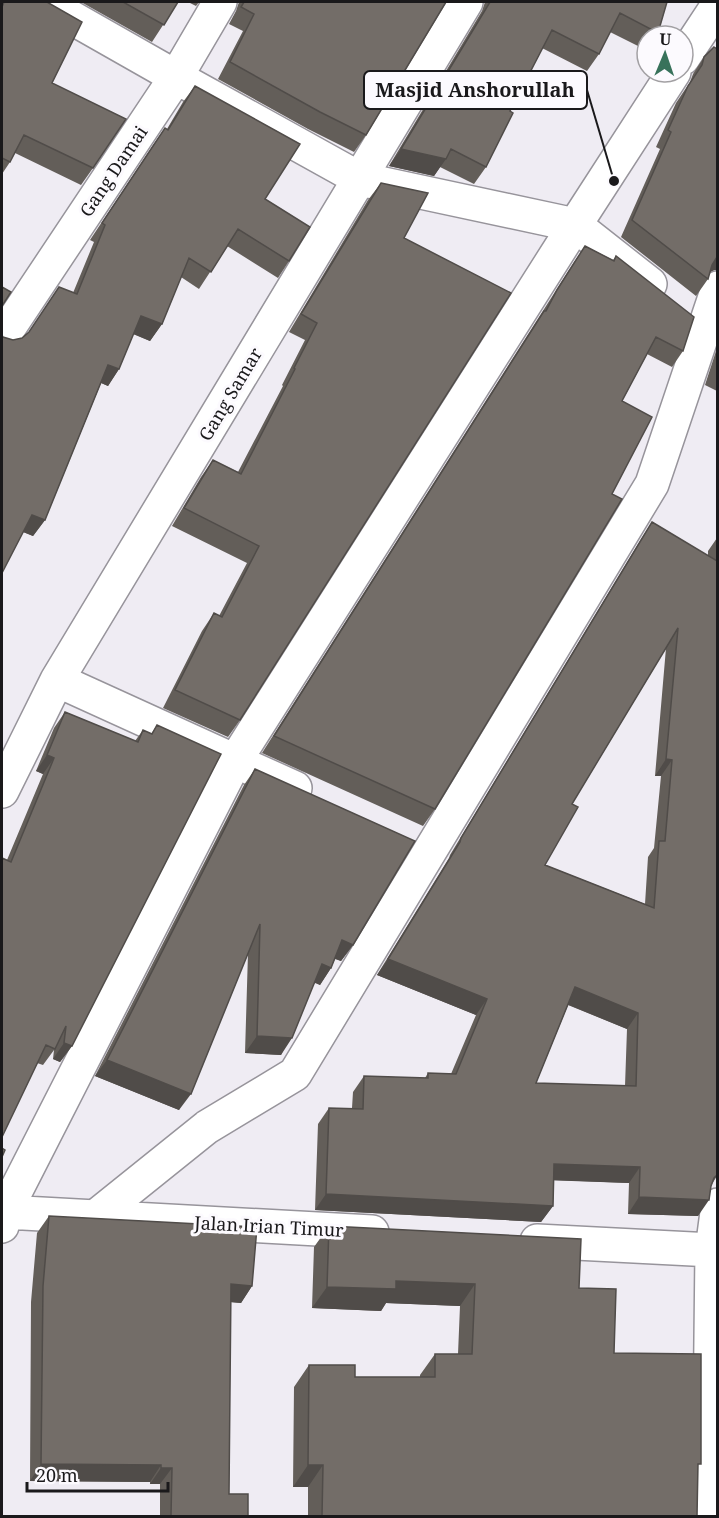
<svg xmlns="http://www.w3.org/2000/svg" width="719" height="1518" font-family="'Noto Serif',serif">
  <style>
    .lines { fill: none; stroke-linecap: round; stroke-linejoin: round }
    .minor-casing { stroke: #97949b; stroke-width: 36 }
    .minor { stroke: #fff; stroke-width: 33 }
    .wall { fill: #635e59; fill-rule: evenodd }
    .shaded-wall { fill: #504c49 }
    .building { fill: #736d68; stroke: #504c49; stroke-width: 1.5; fill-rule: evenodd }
    .labels { text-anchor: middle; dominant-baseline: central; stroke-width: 6; stroke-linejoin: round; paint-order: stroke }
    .street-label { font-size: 18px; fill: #1a191b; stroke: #fcfafe }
    .leader { fill: none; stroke: #1a191b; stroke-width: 2 }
    .callout-dot { fill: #1a191b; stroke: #fcfafe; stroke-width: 2 }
    .callout { fill: #fcfafe; stroke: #1a191b; stroke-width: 2 }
    .callout-label { font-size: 20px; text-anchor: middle; font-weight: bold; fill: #1a191b }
  </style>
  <rect width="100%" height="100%" fill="#efecf3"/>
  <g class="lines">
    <defs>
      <path id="minor" d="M44,2L176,77L360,179L575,225L650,284
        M683,58L718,5
        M2,338L176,77L220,2
        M295,788L235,761L575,225L674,72
        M2,791L57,680L466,2
        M5,1212L372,1232
        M95,1217L207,1127L295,1074L652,484L718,288
        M2,1226L5,1212L235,761L57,680
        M537,1241L712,1250
        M709,1516L712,1250L718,1205"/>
    </defs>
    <use href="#minor" class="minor-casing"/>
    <use href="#minor" class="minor"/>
  </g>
  <path class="wall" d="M2,2H47L52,83L93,168L81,185L15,153L10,162L2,174Z
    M81,2H178L152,42Z
    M188,2H199L196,6Z
    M239,2H446L366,135L354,152L308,129L218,79L243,31L229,24L236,11Z
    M485,2H667L658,33L656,36H647V48L646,50L610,32L599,54L587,71L542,48L510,111L486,167L474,184L440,167L434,176L389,166L482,11Z
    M704,57L714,270L710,272L708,279L696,296L621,237L660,149L656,147L676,103L690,82L693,74Z
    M195,86L265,199L289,261L278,278L227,246L199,289L181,277L162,324L150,341L133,334L119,369L108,386L101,383L45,520L33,536L23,532L3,337L13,340L22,338L73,293L94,242L90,240L153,145L165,128L167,129L183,102Z
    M381,183L404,238L240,720L228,737L163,708L202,631L214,613L219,616L247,563L172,526L201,477L213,460L238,472L283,386L282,385L305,340L289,332L368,200Z
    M585,246L613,260L616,256L683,351L672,367L647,354L622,401L435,809L423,826L262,753L574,262Z
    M717,348V391L705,385Z
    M652,522L708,556V551L717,538V1176L712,1184L698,1216L628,1214L629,1183L554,1180L553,1206L541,1222L315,1210L318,1124L329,1108H352L353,1092L364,1076L425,1078L428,1073L451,1074L476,1015L377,975L449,858L450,855L641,539ZM666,648L655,776H661L654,848L648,857L645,904L545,865L572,804ZM568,1005L627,1029L625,1086L536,1083Z
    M65,712L135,741L143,730L151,734L157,725L72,1046L60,1062L53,1059L54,1050L43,1065L37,1063L7,860L43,774L36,771L54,728Z
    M255,769L353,945L341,961L335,959L331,968L320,985L315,982L281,1055L245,1053L248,953L179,1110L95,1076L244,785Z
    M49,1216L252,1286L241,1303L230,1302L229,1494L248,1516H160V1484H150V1482L30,1481L31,1302L37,1233Z
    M329,1226L579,1288L614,1353L698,1468L697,1516H308V1487H293L294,1387L309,1365L355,1377H420V1375L435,1354H458L460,1306L386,1303L381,1311L312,1308L314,1247Z"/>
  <path class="shaded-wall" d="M401,149L446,159L434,176L389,166Z
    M717,257V270H714L706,274Z
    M141,316L162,324L150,341L129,332Z
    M108,365L119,369L108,386L97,381Z
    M32,515L45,520L33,536L21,531Z
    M47,755L54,758L43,774L36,771Z
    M666,759L672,760L661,776H655Z
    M342,940L353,945L341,961L331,957Z
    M388,959L487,999L476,1015L377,975Z
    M322,964L331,968L320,985L310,981Z
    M575,987L638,1013L627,1029L564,1003Z
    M257,1036L292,1038L281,1055L245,1053Z
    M64,1043L72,1046L60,1062L53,1059Z
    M107,1060L191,1094L179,1110L95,1076Z
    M554,1164L640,1167L629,1183L543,1180Z
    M326,1194L553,1206L541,1222L315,1210Z
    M639,1197L709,1200L698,1216L628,1214Z
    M396,1281L475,1284L460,1306L386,1303L381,1311L312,1308L327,1287Z
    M231,1284L252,1286L241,1303L219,1301Z
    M41,1464L161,1465L150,1482L30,1481Z
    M308,1465H323L308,1487H293Z
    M161,1468H172L160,1484H150Z"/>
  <path class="building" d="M4,2H47L82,22L52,83L126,119L93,168L24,135L10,162L2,158V7Z
    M123,2H178L164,25Z
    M244,2H446L366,135L320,112L230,62L254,14L241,7Z
    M490,2H667L658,33L620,13L599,54L552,30L510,111L513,113L486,167L451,149L446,159L401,149Z
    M714,47L717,49V257L712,265L708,279L632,220L671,132L668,130L688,86L702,65L704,57Z
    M195,86L300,144L265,199L310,227L289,261L238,229L211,272L189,258L162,324L141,316L119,369L108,365L45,520L32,515L2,573V335L3,337L13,340L22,338L29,332L59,287L77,294L105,225L102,223L165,128L168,130Z
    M381,183L428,193L404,238L511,293L240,720L175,690L214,613L222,617L259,546L184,508L213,460L241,474L295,369L294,368L317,323L301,314Z
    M585,246L614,261L616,256L694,317L683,351L656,337L622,401L652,417L612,494L622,499L435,809L274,736L544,311H546L557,290Z
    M2,287L11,292L2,306Z
    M652,522L717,561V556V1175L714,1178L711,1186L709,1200L639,1197L640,1167L554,1164L553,1206L326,1194L329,1108L363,1109L364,1076L428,1078V1073L456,1074L487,999L388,959L460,842L461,838ZM678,628L666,759L672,760L665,841H659L654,908L545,865L578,807L572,804ZM575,987L638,1013L636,1086L536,1083Z
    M65,712L138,742L143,730L152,734L157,725L221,754L72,1046L64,1043L66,1026L55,1049L46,1045L2,1137V858L11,862L54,758L47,755Z
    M255,769L415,841L353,945L342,940L331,968L322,964L292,1038L257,1036L260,924L191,1094L107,1060Z
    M2,1148L5,1150L2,1157Z
    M49,1216L257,1227L252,1286L231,1284L229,1494H248V1516H171L172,1468H161V1465L41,1464L43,1286Z
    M329,1226L581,1239L579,1288L616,1289L614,1353L701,1354V1464H698L697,1516H322L323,1465H308L309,1365H355V1377H435V1354H472L475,1284L396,1281V1289L327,1287Z"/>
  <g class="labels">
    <g class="street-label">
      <text transform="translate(113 171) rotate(-56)">Gang Damai</text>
      <text transform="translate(230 394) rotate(-59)">Gang Samar</text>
      <text transform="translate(269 1226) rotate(3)">Jalan Irian Timur</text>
    </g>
  </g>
  <path class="leader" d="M614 181L587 90"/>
  <circle class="callout-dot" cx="614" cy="181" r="6"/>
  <rect class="callout" x="364" y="71" width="223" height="38" rx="6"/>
  <g class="callout-label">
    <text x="475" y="97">Masjid Anshorullah</text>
  </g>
  <rect width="719" height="1518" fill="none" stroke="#1a191b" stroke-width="6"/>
  <g transform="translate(665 54) rotate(2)"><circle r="28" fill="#fcfafe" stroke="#a2a0a3" stroke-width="1.5"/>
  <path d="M0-4.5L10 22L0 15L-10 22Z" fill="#38725b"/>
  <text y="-9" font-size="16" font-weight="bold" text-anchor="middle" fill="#1a191b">U</text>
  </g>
  <path d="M27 1482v9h141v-9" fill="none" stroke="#1a191b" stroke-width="3"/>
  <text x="36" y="1482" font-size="18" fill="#1a191b" stroke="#fcfafe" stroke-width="4.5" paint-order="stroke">20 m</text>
</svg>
